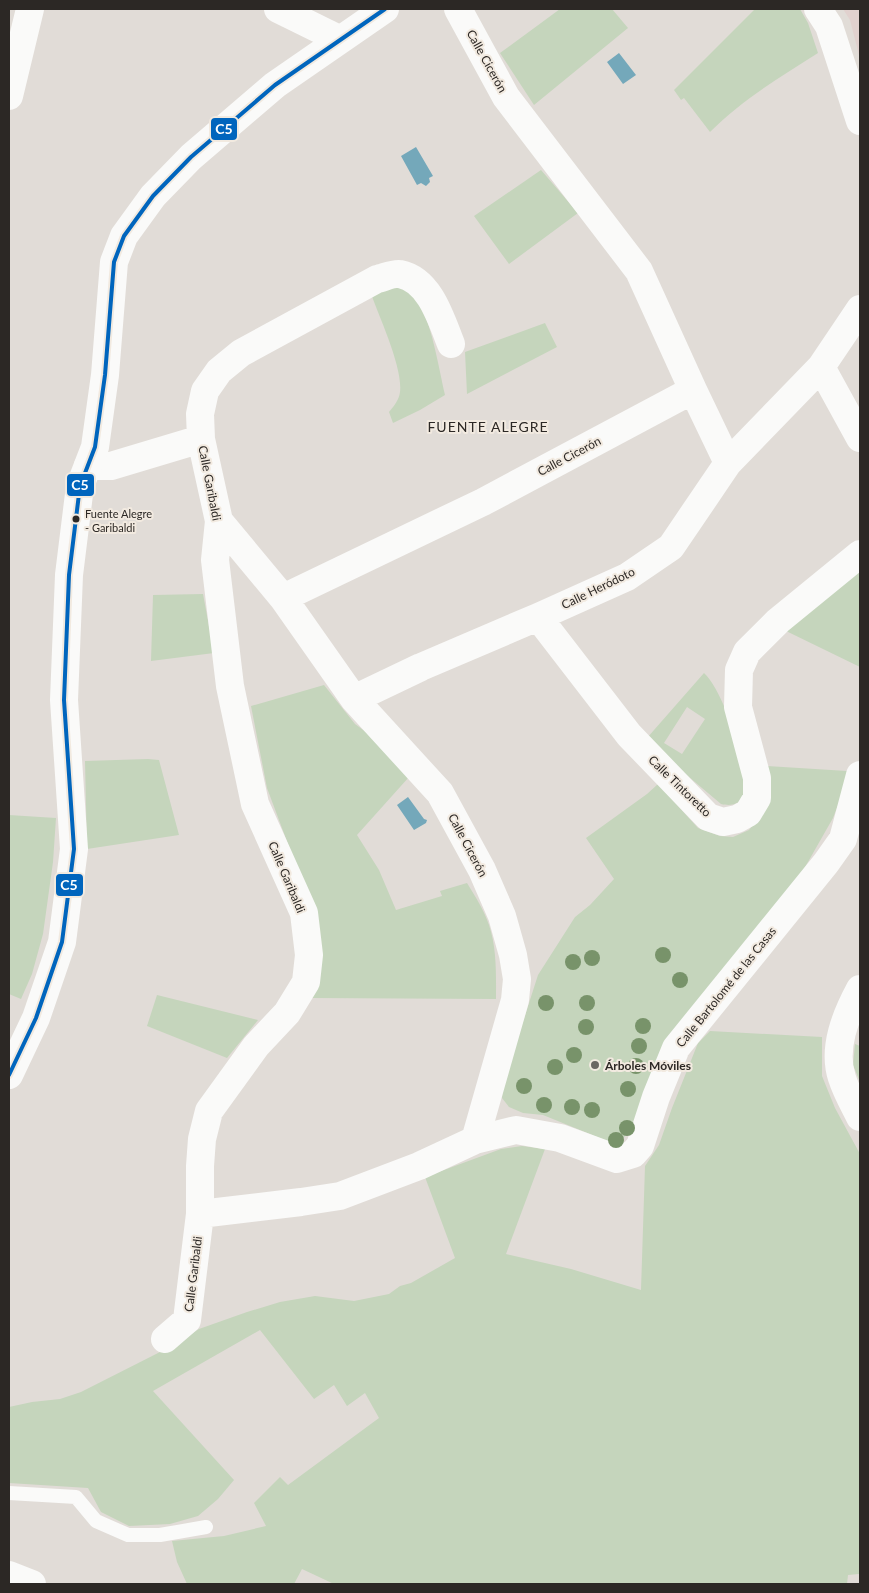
<svg xmlns="http://www.w3.org/2000/svg" width="869" height="1593" font-family="Lato,sans-serif">
  <style>
    .education { fill: #e1d1ce }
    .green { fill: #c5d5bc; fill-rule: evenodd }
    .water { fill: #74a8ba }
    .lines { fill: none; stroke-linecap: round; stroke-linejoin: round }
    .service { stroke: #fafaf9; stroke-width: 14 }
    .minor { stroke: #fafaf9; stroke-width: 28 }
    .tertiary { stroke: #fafaf9; stroke-width: 28 }
    .bus-1-casing { stroke: #f2eae0; stroke-width: 8 }
    .bus-1 { stroke: #0065bd; stroke-width: 4 }
    .tree { fill: #78936a }
    .bus-dot { fill: #2c2825; stroke: #f2eae0; stroke-width: 2 }
    .poi-dot { fill: #6b6763; stroke: #f2eae0; stroke-width: 2 }
    .labels { text-anchor: middle; dominant-baseline: central; stroke-width: 4; stroke-linejoin: round; paint-order: stroke }
    .bus-label { font-size: 11px; fill: #2c2825; stroke: #f2eae0; text-anchor: start }
    .street-label { font-size: 12px; fill: #2c2825; stroke: #f2eae0 }
    .poi-label { font-size: 12px; font-weight: bold; fill: #2c2825; stroke: #f2eae0; text-anchor: start }
    .neighbourhood-label { font-size: 14px; letter-spacing: 1px; fill: #2c2825; stroke: #f2eae0 }
    .line-badge { stroke: #f2eae0; stroke-width: 2 }
    .badge-label { font-size: 14px; text-anchor: middle; font-weight: bold; fill: #fff }
  </style>
  <rect width="100%" height="100%" fill="#e1dcd7"/>
  <path class="education" d="M843,9H860V59L850,20Z"/>
  <path class="green" d="M560,9H612L628,28L534,105L500,53Z
    M755,9H800L808,23L818,53C780,77 742,100 710,132L684,98L681,100L674,90Z
    M541,170L578,213L509,264L474,216Z
    M393,285C401,288 411,290 416,298C431,318 439,369 445,395L420,410L393,423L389,412C394,406 399,400 400,392C403,367 379,317 370,291Z
    M545,323L557,347L467,394L465,352Z
    M860,569V667L784,630Z
    M203,594L214,653L151,661L153,595Z
    M704,673C726,694 748,769 743,799C735,805 731,806 721,804L670,761L647,738ZM687,707L705,719L682,754L664,743Z
    M324,685L355,724L366,732L409,777L357,835L379,870L396,910L442,896L440,891L467,883C475,896 484,910 489,925C497,949 496,975 496,999L311,998L310,903L267,788L251,706Z
    M148,759L159,760L179,835L87,849L85,761Z
    M767,766L847,771L842,795L833,818L796,883L635,1122C629,1133 625,1139 612,1143L543,1115L523,1113L509,1107L502,1098L503,1084L538,975L575,917L590,905L614,879L586,838L647,794L658,784L698,828L720,836L733,837L749,830L755,822Z
    M9,815L56,818L53,862L43,934L32,974L21,999L9,994Z
    M157,995L258,1020L227,1058L147,1026Z
    M710,1031L822,1037V1076L835,1108L860,1154V1572L859,1574L848,1575L847,1584H334L302,1569L294,1584L260,1583L252,1584H187L177,1562L172,1541L224,1536L266,1526L254,1503L280,1477L288,1485L379,1418L365,1393L347,1406L334,1385L314,1399L260,1330L153,1391L234,1480L218,1499L198,1516L170,1524L129,1526L101,1512L88,1488L9,1483V1407L32,1402L60,1399L81,1392L162,1351L199,1329L247,1312L280,1302L315,1296L354,1301L389,1294L400,1286L411,1283L455,1258L425,1177L501,1149L522,1146L545,1149L506,1254L571,1269L641,1290L645,1166L659,1145L672,1108L698,1043Z
    M855,1044L860,1046V1082L853,1065Z"/>
  <path class="water" d="M619,53L636,75L623,84L607,62Z
    M416,147L433,176L429,178L430,182L426,186L421,183L417,185L401,156Z
    M408,797L424,819L427,820L426,823L414,830L397,805Z"/>
  <g class="lines">
    <path class="service" d="M9,1493L76,1497L96,1521L128,1535H160L206,1527"/>
    <path class="minor" d="M278,9L339,39
      M458,9L506,97L639,271L693,390L728,463
      M818,9L829,26L860,121
      M9,96L30,9
      M821,367L860,438
      M88,466H111L201,439
      M219,521L283,598L354,699L440,793L482,870L502,916L513,955L517,979L515,1000L475,1140
      M283,598L483,502L693,390
      M538,617L629,735L708,817L723,822L737,819L748,813L757,798V778L738,707L739,670L747,652L778,621L860,554
      M354,699L421,667L538,617L627,577L671,547L728,463L821,367L860,309
      M860,989C846,1015 832,1048 842,1078C846,1091 854,1105 860,1117
      M200,1214L301,1202L340,1196L419,1166L475,1140L516,1130L560,1138L617,1159L633,1154L640,1146L656,1097L676,1048L826,863L843,839L860,775
      M165,1339L187,1320L200,1214V1166L202,1139L209,1111L256,1046L287,1013L306,982L309,955L304,913L255,804L230,686L215,560L219,521L201,439L200,414L205,391L219,371L241,353L377,279C383,278 393,273 400,274C430,280 441,319 451,344
      M9,1575L32,1584"/>
    <path class="tertiary" d="M9,1075L36,1018L62,942L74,849L64,700L69,575L80,486L95,447L105,375L114,262L124,236L153,196L191,157L275,85L385,9"/>
    <defs>
      <path id="bus-1" d="M9,1075L36,1018L62,942L74,849L64,700L69,575L80,486L95,447L105,375L114,262L124,236L153,196L191,157L275,85L385,9"/>
    </defs>
    <use href="#bus-1" class="bus-1-casing"/>
    <use href="#bus-1" class="bus-1"/>
  </g>
  <g class="tree">
    <circle cx="663" cy="955" r="8"/>
    <circle cx="592" cy="958" r="8"/>
    <circle cx="573" cy="962" r="8"/>
    <circle cx="680" cy="980" r="8"/>
    <circle cx="546" cy="1003" r="8"/>
    <circle cx="587" cy="1003" r="8"/>
    <circle cx="643" cy="1026" r="8"/>
    <circle cx="586" cy="1027" r="8"/>
    <circle cx="639" cy="1046" r="8"/>
    <circle cx="574" cy="1055" r="8"/>
    <circle cx="636" cy="1066" r="8"/>
    <circle cx="555" cy="1067" r="8"/>
    <circle cx="524" cy="1086" r="8"/>
    <circle cx="628" cy="1089" r="8"/>
    <circle cx="544" cy="1105" r="8"/>
    <circle cx="572" cy="1107" r="8"/>
    <circle cx="592" cy="1110" r="8"/>
    <circle cx="627" cy="1128" r="8"/>
    <circle cx="616" cy="1140" r="8"/>
  </g>
  <circle class="bus-dot" cx="76" cy="519" r="4.5"/>
  <circle class="poi-dot" cx="595" cy="1065" r="5"/>
  <g class="labels">
    <g class="bus-label">
      <text x="85" y="513">Fuente Alegre<tspan x="85" dy="14">- Garibaldi</tspan></text>
    </g>
    <g class="street-label">
      <text transform="translate(487 61) rotate(61)">Calle Cicerón</text>
      <text transform="translate(569 456) rotate(-28)">Calle Cicerón</text>
      <text transform="translate(210 483) rotate(79)">Calle Garibaldi</text>
      <text transform="translate(598 588) rotate(-26)">Calle Heródoto</text>
      <text transform="translate(680 786) rotate(44)">Calle Tintoretto</text>
      <text transform="translate(468 845) rotate(62)">Calle Cicerón</text>
      <text transform="translate(287 877) rotate(67)">Calle Garibaldi</text>
      <text transform="translate(726 987) rotate(-51)">Calle Bartolomé de las Casas</text>
      <text transform="translate(193 1274) rotate(-83)">Calle Garibaldi</text>
    </g>
    <g class="poi-label">
      <text x="605" y="1065">Árboles Móviles</text>
    </g>
    <g class="neighbourhood-label">
      <text x="488" y="426">FUENTE ALEGRE</text>
    </g>
  </g>
  <g class="line-badge">
    <rect x="210" y="117" width="28" height="24" rx="5" fill="#0065bd"/>
    <rect x="66" y="473" width="29" height="24" rx="5" fill="#0065bd"/>
    <rect x="55" y="873" width="29" height="24" rx="5" fill="#0065bd"/>
  </g>
  <g class="badge-label">
    <text x="224" y="134">C5</text>
    <text x="80" y="490">C5</text>
    <text x="69" y="890">C5</text>
  </g>
  <rect width="869" height="1593" fill="none" stroke="#2c2825" stroke-width="20"/>
</svg>
